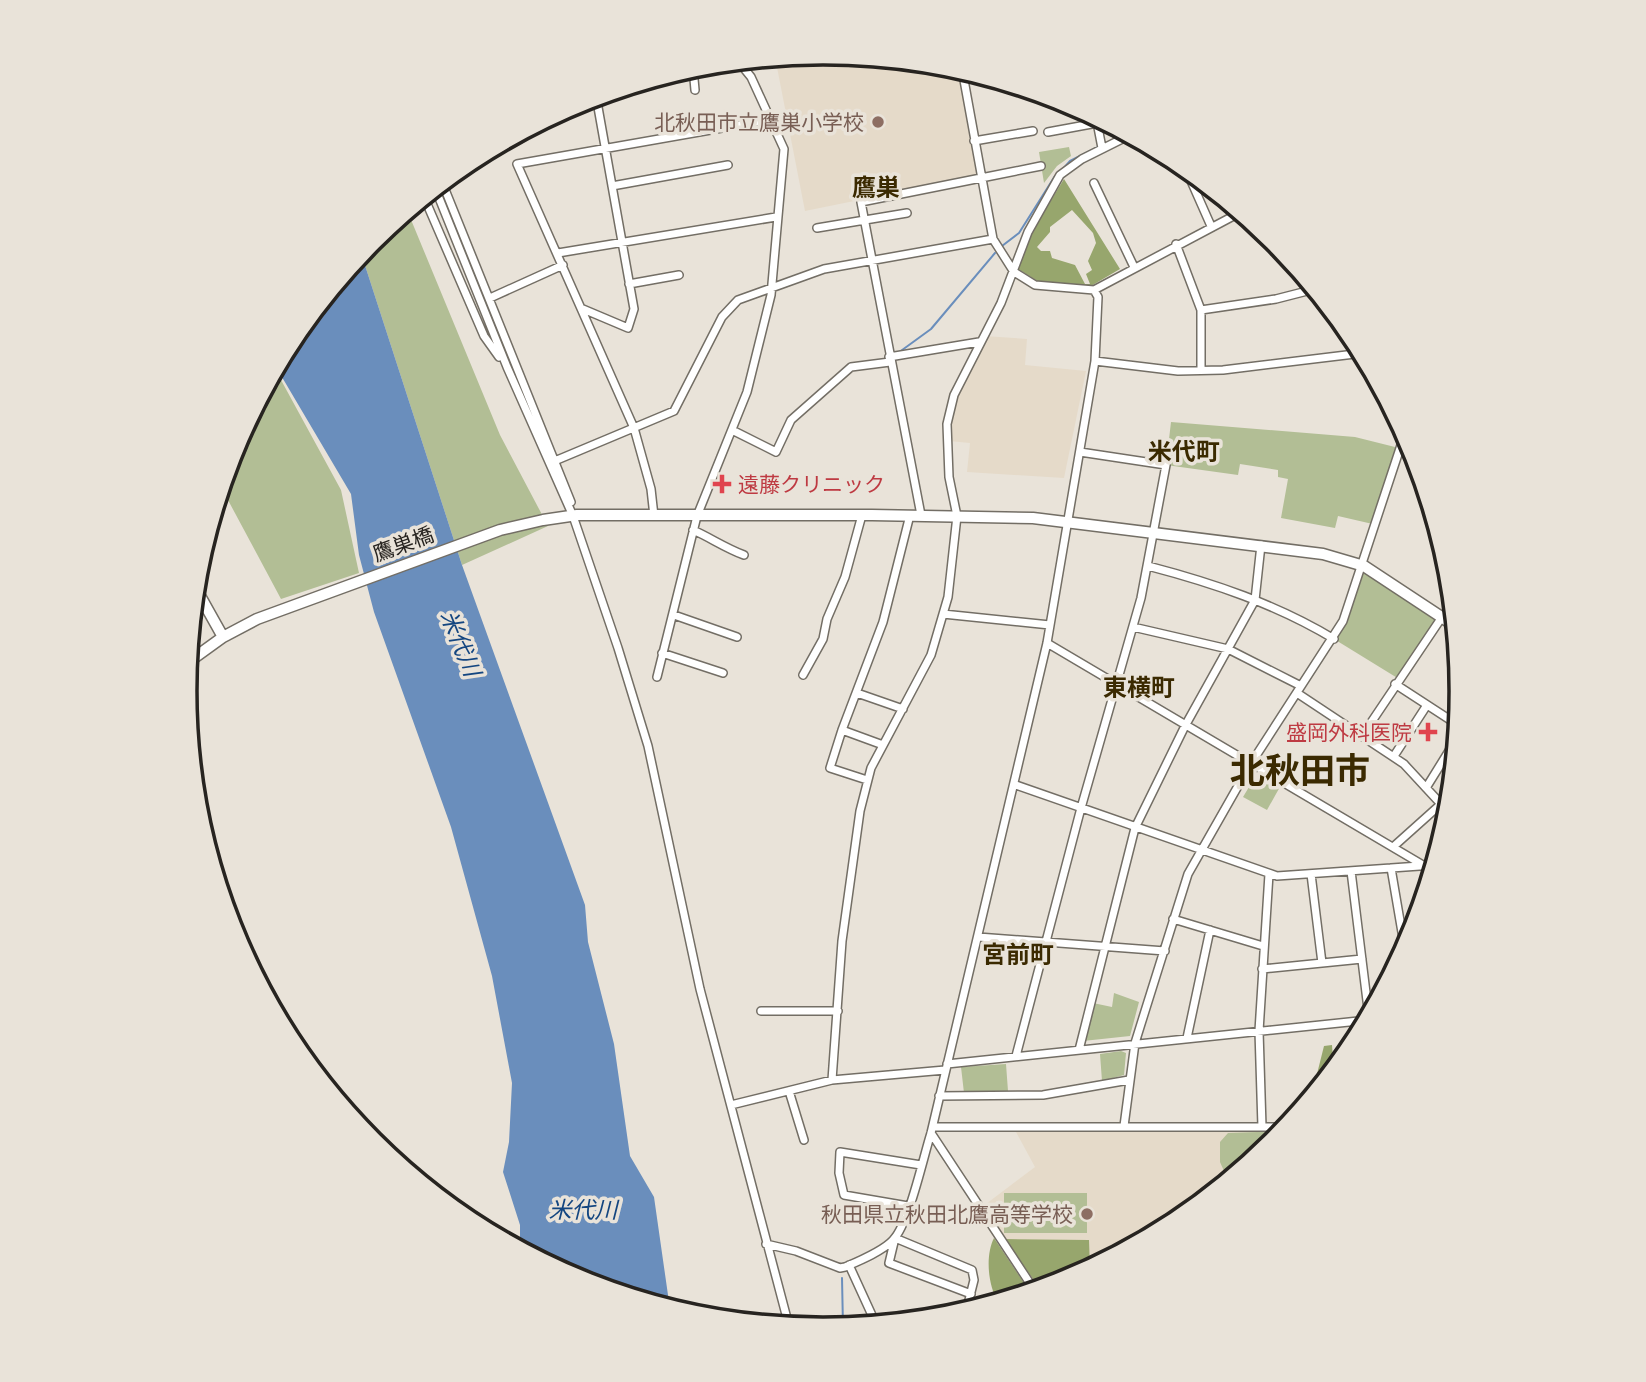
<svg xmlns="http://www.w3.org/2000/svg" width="1646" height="1382" font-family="'PT Sans','Noto Sans JP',sans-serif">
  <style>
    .built { fill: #e5dac9 }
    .green { fill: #b2be95 }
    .forest { fill: #97a66d; fill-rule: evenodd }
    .water { fill: #6a8ebc }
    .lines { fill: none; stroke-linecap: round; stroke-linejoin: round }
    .stream { stroke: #6a8ebc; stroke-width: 2 }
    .street-casing { stroke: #736e65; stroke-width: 10 }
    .secondary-casing { stroke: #736e65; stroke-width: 13 }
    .street { stroke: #fff; stroke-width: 7 }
    .secondary { stroke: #fff; stroke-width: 10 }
    .education-dot { fill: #8d6e63; stroke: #e9e3d9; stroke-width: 2.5 }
    .health-dot { fill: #e0444e; stroke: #e9e3d9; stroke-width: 2.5 }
    .labels { text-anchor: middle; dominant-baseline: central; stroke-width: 7; stroke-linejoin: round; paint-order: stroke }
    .education-label { font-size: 21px; fill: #785e54; stroke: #e9e3d9; text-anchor: end }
    .health-label { font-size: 21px; fill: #be3a42; stroke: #e9e3d9; text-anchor: start }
    .street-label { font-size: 21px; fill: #272420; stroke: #e9e3d9 }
    .water-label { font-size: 23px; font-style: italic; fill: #144680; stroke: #e9e3d9 }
    .quarter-label { font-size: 24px; font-weight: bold; fill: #3b2a01; stroke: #e9e3d9 }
    .town-label { font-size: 35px; font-weight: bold; fill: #3b2a01; stroke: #e9e3d9 }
    .rim { fill: none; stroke: #272420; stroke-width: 3.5 }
  </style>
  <rect width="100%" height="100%" fill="#e9e3d9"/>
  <path class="built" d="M823,53L958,68L977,176L805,211L775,57Z
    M984,336L1027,339L1025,365L1086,371L1064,478L967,472L970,443L949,441V428L957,394Z
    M1285,1130L1274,1143L1177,1222L1067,1281L1038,1290L982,1207L1035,1167L1016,1132Z"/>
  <path class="green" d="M1069,147L1071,156L1057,166L1044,183L1039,152Z
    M407,210L500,435L548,526L462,565L361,253L372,239Z
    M275,369L341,490L359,573L281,599L221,487L233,446Z
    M1171,422L1355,437L1403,449L1377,525L1338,516L1335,528L1281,518L1288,479L1278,477V470L1240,464L1238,475L1166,465Z
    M1364,566L1442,617L1399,679L1334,639Z
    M1258,772L1281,785L1267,810L1243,797Z
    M1114,993L1139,1002L1130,1036L1083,1041L1093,1003L1112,1007Z
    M1121,1051L1126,1053L1124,1075L1102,1081L1100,1054Z
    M1006,1064L1008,1091L964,1093L961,1067Z
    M1284,1131L1228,1180L1220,1162V1142L1228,1133Z
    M1004,1193H1087V1233H1004Z"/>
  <path class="forest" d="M1064,179L1120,269L1091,286L1039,282L1018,269L1031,233ZM1072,210L1093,233L1096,243L1088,261L1092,270L1086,274L1090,284H1085L1075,265L1052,258L1050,251H1041L1037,247L1050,232V227Z
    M1332,1045L1333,1059H1338V1065L1311,1098L1324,1046Z
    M994,1238L1030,1292L998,1302C988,1285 985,1256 994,1238Z
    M1005,1239L1089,1240L1090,1269L1067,1281L1040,1289Z"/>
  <path class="water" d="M361,253L462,565L585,905L588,942L614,1044L630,1156L654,1197L670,1309L578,1281L520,1249V1225L503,1172L509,1142L512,1083L492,976L451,827L374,612L359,555L351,494L276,367L292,336Z"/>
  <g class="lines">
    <path class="stream" d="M1062,170L1070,161L1098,147
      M1002,246L1019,233L1055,176
      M898,353L931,329L995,253
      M842,1278L843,1327"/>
    <defs>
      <path id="street" d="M962,69L993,239L1014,272L1035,285L1094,290L1241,212
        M695,90L693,68L717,63
        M1035,93L1038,92
        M1096,117L1102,148
        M1048,132L1097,123
        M974,141L1033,131
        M1184,165L1211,226
        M981,178L1041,166
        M442,182L571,502
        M1094,183L1134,267
        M612,186L728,165
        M435,188L507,367L573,516L618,648L648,746L700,989L789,1326
        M424,197L484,336L499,357
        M817,228L907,213
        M1176,244L1201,310V370
        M558,253L776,217
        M629,284L679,275
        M490,298L563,265
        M583,309L628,328L634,309L596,96
        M1201,310L1276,299L1315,289
        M889,357L979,342
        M1095,361L1178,371L1223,370L1363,353
        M732,430L776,452L791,420L851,367L890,362
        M1403,447L1415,454
        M557,460L674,411L722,317L738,300L824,269L993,239
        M921,515L861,202L981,178
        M654,516L651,489L634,428L517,164L773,119
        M693,530C711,538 725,548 744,555
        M1148,566C1213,583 1276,604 1334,639
        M943,614L1050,625
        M674,615L737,637
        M1133,627L1228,649L1301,686
        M1047,643L1433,871
        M662,653L723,673
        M803,675L823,639L827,619L845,577L862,515
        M657,677L697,516L747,392L771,295L784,149L751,77L738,61
        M1395,684L1458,725
        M857,693L903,709
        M1297,693L1404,764L1441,804L1450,810
        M842,730L830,768L867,780
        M1362,736L1442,617
        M883,745L842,730L883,622L910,515
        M1394,756L1427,705
        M1016,785L1277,876L1434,865
        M1426,788L1457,738
        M1393,847L1441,804
        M1391,868L1405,950
        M1351,871L1369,1017
        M1311,874L1322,963
        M1173,919L1263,946
        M978,937L1165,951
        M1262,969L1362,959
        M761,1011H838
        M1187,1038L1210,930
        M1079,1050L1135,828L1185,726L1255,600L1261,545
        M1016,1056L1081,808L1141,598L1166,465L1080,452
        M947,1064L1368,1020
        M832,1080L842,941L860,811L871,768L931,655L948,597L957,516L949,477L947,424L954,395L1001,303L1028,232L1060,175L1082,159L1130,135
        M789,1091L804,1140
        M939,1096L1043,1095L1129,1080
        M731,1105L832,1080L945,1070
        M1124,1126L1135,1043L1188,874L1250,765L1343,621L1405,433
        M933,1127H1287
        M1262,1127L1259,1031L1269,874
        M931,1133L1035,1291
        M908,1206L844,1195L839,1173L840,1152L921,1165
        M766,1244L796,1251L840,1268L845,1267C859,1261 883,1251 893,1240C909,1224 923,1158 931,1133L1047,643L1095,361L1098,297L1094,290
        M849,1265L876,1324
        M966,1312L974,1280L972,1270L895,1238L889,1263L971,1294"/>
      <path id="secondary" d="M195,587L223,637
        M187,663L223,637L257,619L500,530L543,520L577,515H872L1033,518L1323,554L1364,566L1455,626"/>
    </defs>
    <use href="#street" class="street-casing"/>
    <use href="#secondary" class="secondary-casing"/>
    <use href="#street" class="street"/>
    <use href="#secondary" class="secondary"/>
  </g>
  <g class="education-dot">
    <circle cx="878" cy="122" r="7"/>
    <circle cx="1087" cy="1214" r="7"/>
  </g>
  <g class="health-dot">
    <path d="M718.5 473.5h7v7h7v7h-7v7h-7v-7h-7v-7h7z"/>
    <path d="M1424.5 721.5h7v7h7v7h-7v7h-7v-7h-7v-7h7z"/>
  </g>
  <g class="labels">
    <g class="education-label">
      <text x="864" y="122">北秋田市立鷹巣小学校</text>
      <text x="1073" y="1214">秋田県立秋田北鷹高等学校</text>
    </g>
    <g class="health-label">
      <text x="738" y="484">遠藤クリニック</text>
      <text x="1412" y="732" text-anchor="end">盛岡外科医院</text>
    </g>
    <g class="street-label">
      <text transform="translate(403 544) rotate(-20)">鷹巣橋</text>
    </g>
    <g class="water-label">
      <text transform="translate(461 643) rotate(68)">米代川</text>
      <text x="583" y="1209">米代川</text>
    </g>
    <g class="quarter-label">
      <text x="876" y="187">鷹巣</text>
      <text x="1184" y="451">米代町</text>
      <text x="1139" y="687">東横町</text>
      <text x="1018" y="954">宮前町</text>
    </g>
    <g class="town-label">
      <text x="1300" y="770">北秋田市</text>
    </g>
  </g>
  <path d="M0 0H1646V1382H0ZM197 691a626 626 0 1 1 1252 0a626 626 0 1 1-1252 0Z" fill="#e9e3d9" fill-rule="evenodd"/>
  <path class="rim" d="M197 691a626 626 0 1 1 1252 0a626 626 0 1 1-1252 0Z"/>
</svg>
